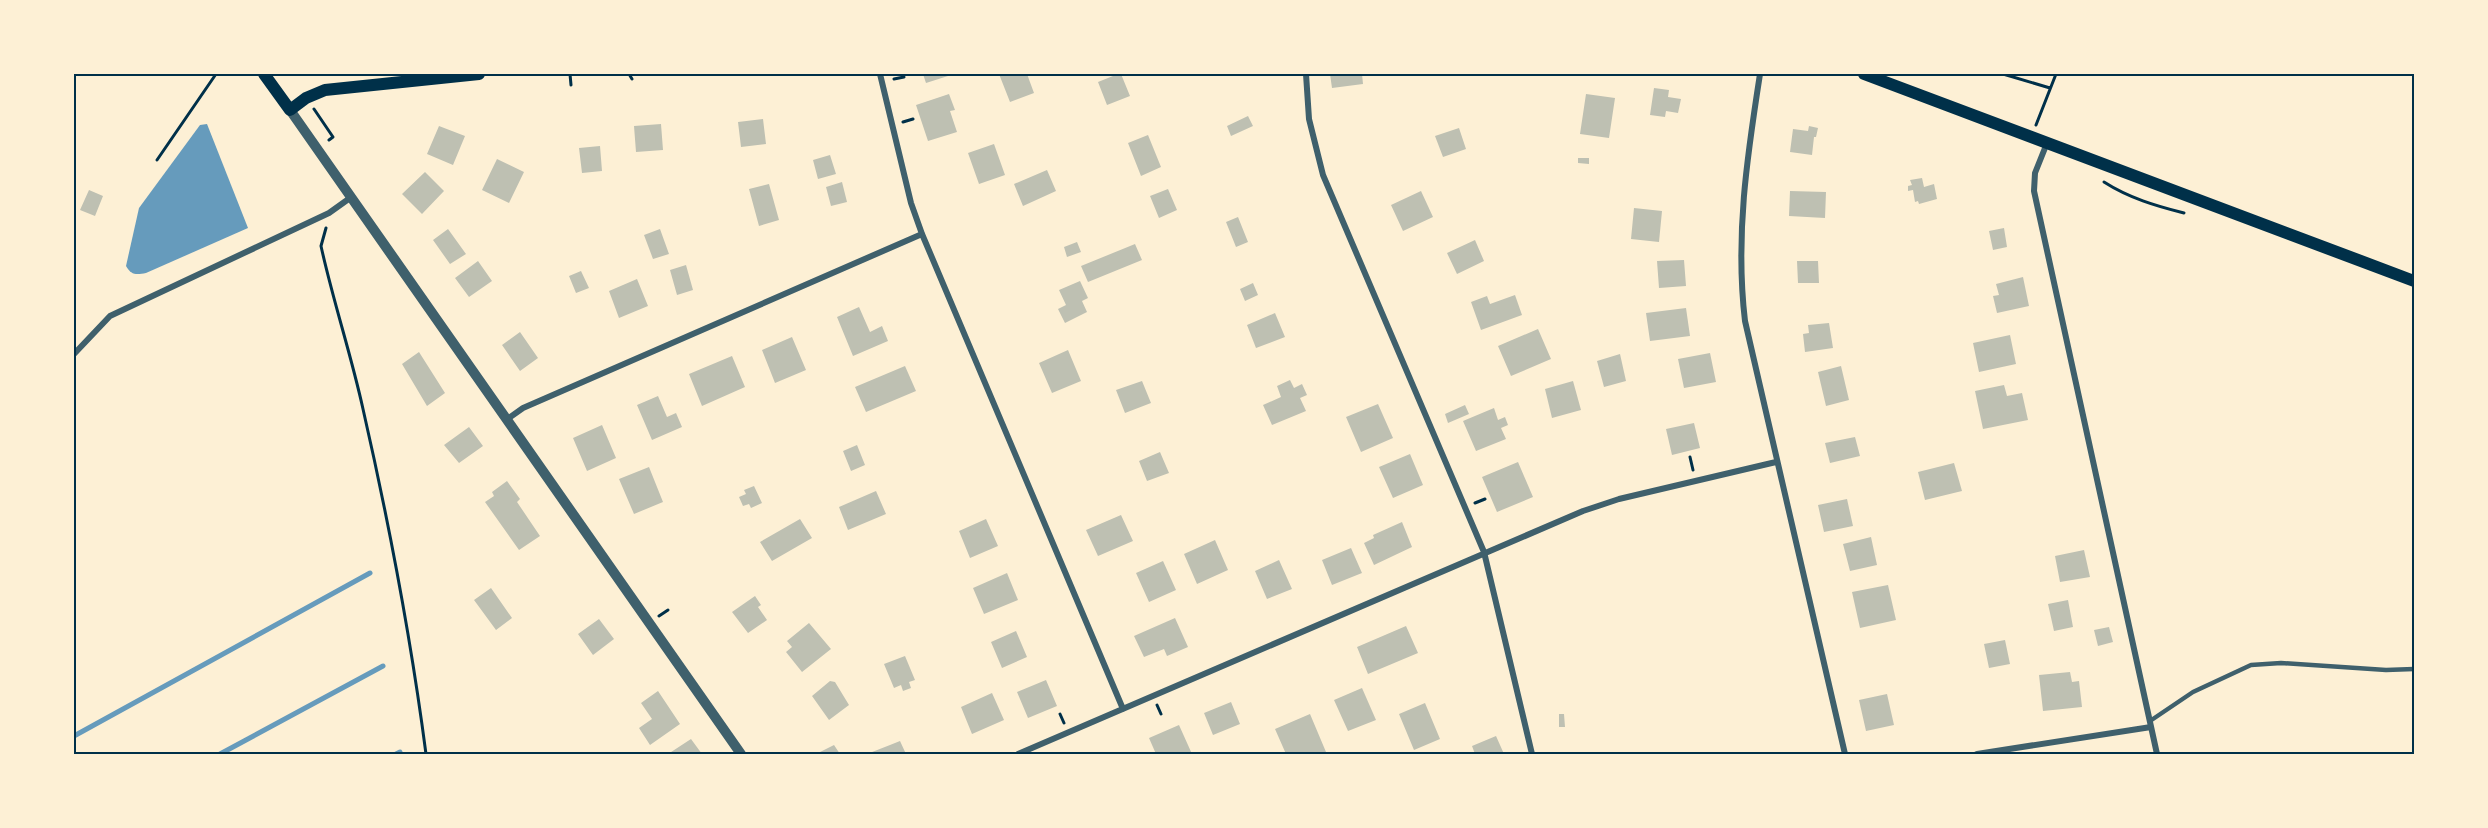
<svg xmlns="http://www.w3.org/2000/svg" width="2488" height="828" font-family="'Space Grotesk',sans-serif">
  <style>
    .water { fill: #669bbc }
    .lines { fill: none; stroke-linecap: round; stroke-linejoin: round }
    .stream { stroke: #669bbc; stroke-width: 5 }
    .building { fill: #bec0b2 }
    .path { stroke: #003049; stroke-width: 3 }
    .service { stroke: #3f606c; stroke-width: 4.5 }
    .minor { stroke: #3f606c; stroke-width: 6 }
    .tertiary { stroke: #3f606c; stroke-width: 10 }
    .secondary { stroke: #003049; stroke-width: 12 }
    .neatline { fill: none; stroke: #003049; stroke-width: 2 }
  </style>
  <rect width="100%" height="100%" fill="#fdf0d5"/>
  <path class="water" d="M207,124L248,228L146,273C136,275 131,275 126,266L139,208L200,125Z"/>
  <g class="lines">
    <path class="stream" d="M74,736L370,573
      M220,754L383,666
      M396,754L400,752"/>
  </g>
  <path class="building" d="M923,74H948V76L926,83Z
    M999,74H1027L1034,93L1010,102Z
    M1118,74H1121L1130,96L1107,105L1098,82Z
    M1330,74H1362L1363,84L1332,88Z
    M1654,88L1669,90L1668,97L1681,99L1678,113L1666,111L1665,117L1650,115Z
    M949,94L955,110L950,111L957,132L928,141L916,105Z
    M1586,94L1615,98L1609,138L1580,134Z
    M1248,116L1253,126L1231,136L1227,126Z
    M763,119L766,144L741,147L738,122Z
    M661,124L663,150L636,152L634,126Z
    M439,126L465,136L453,165L427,154Z
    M1809,126L1818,128L1816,137H1814L1812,155L1790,152L1793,129L1808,131Z
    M1459,128L1466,149L1443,157L1435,136Z
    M1148,135L1161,167L1141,176L1128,143Z
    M994,144L1005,175L979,184L968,153Z
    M600,146L602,171L582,173L579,148Z
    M830,155L836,174L818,179L813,160Z
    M1578,158H1589V164L1578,163Z
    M497,159L524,172L509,203L482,190Z
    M1047,170L1056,191L1023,206L1014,184Z
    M425,172L444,191L422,214L402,194Z
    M1922,178L1924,187L1934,184L1937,199L1919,204L1918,201L1915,202L1913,190L1908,191V186L1912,185L1910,180Z
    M842,182L847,202L831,206L826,187Z
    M769,184L779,220L759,226L749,189Z
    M1168,189L1177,210L1159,218L1150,196Z
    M89,190L103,196L95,216L80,210Z
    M1421,191L1433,217L1403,231L1391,205Z
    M1790,191L1826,192L1825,218L1789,216Z
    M1634,208L1662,211L1659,242L1631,239Z
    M1238,217L1248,242L1236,247L1226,222Z
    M2004,228L2007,247L1993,250L1989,231Z
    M448,229L466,254L450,264L433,240Z
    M660,229L669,254L653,259L644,235Z
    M1475,240L1484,261L1457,274L1447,253Z
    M1077,242L1081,252L1067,257L1064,247Z
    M1135,244L1142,260L1088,282L1081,266Z
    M1684,260L1686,286L1659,288L1657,261Z
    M478,261L492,281L469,297L455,278Z
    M1797,261H1818L1819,283H1798Z
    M686,265L693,290L677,295L670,270Z
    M581,271L589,288L576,293L569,276Z
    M2023,277L2029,306L1997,313L1993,296L1999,295L1996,284Z
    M637,279L648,306L619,318L609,291Z
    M1080,281L1088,298L1082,301L1087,312L1065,323L1058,309L1066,305L1059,290Z
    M1253,283L1258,295L1245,301L1240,289Z
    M1515,295L1522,315L1481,330L1471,302L1487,296L1490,304Z
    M859,307L870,332L882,326L888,341L853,356L837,317Z
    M1686,308L1690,336L1650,341L1646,313Z
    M1275,313L1285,337L1256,348L1247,325Z
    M1829,323L1833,348L1805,352L1803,334L1809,333L1808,325Z
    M1538,329L1551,359L1511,376L1498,346Z
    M520,332L538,358L520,371L502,345Z
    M2010,335L2016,364L1979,372L1973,343Z
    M792,337L806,370L775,383L762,350Z
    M1068,350L1081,381L1052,393L1039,363Z
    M419,352L445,393L427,406L402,364Z
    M1710,353L1716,382L1684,388L1678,359Z
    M1620,354L1626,381L1604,387L1597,361Z
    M732,356L745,387L702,406L689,374Z
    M905,366L916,391L866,412L855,387Z
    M1841,366L1849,400L1826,406L1818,372Z
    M1290,380L1294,388L1302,384L1307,395L1300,398L1306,411L1272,425L1263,405L1281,397L1277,386Z
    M1142,381L1151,403L1125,413L1116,390Z
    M1573,381L1581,410L1552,418L1545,389Z
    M2004,385L2007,396L2022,393L2028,420L1983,429L1975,391Z
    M658,396L667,417L676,413L682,427L652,440L637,405Z
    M1378,404L1393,438L1361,452L1346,417Z
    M1465,405L1469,414L1448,423L1445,414Z
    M1494,408L1498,420L1505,417L1508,425L1501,428L1506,439L1476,451L1463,421Z
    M1694,423L1700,448L1672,455L1666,429Z
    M602,425L616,458L587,471L573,438Z
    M469,427L483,446L459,463L444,445Z
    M1855,437L1860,456L1830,463L1825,443Z
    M857,445L865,465L851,471L843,451Z
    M1160,452L1169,473L1147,481L1139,461Z
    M1410,454L1423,485L1393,498L1379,467Z
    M1518,462L1533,497L1497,512L1482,477Z
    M1954,463L1962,491L1925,500L1918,472Z
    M649,467L663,502L634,514L619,479Z
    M507,481L520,499L517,502L540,536L519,550L485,502L494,496L492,492Z
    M754,486L762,503L751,508L749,504L743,506L739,497L746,494L744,490Z
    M876,491L886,514L848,530L839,507Z
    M1847,499L1853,526L1824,532L1818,505Z
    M1121,515L1133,541L1098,556L1086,530Z
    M800,519L812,538L772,561L760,542Z
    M986,519L998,546L970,558L959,531Z
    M1402,522L1412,547L1374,565L1364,543L1374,538L1373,535Z
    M1871,537L1877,565L1850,571L1843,544Z
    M1215,540L1228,570L1197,584L1184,554Z
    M1351,548L1362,573L1332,585L1322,560Z
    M2084,550L2090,577L2060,582L2055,556Z
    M1279,560L1292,589L1267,599L1255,571Z
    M1163,561L1176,590L1149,602L1136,573Z
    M1007,573L1018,600L984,614L973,588Z
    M1888,585L1896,620L1860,628L1852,592Z
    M491,588L512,618L496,630L474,600Z
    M755,596L761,605L758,607L767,620L748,633L732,612Z
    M2068,600L2073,627L2054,631L2048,604Z
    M1175,618L1188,647L1167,656L1164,649L1144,657L1134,636Z
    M599,619L614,639L593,655L578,634Z
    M809,623L831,649L802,672L786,652L792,647L787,641Z
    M1406,626L1418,653L1368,674L1357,647Z
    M2109,627L2113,642L2098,646L2094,630Z
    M1016,631L1027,657L1002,668L991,642Z
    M2005,640L2010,664L1989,668L1984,644Z
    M905,656L915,680L909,682L911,688L903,691L901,685L894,688L884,664Z
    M2070,672L2072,682L2079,681L2082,707L2043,711L2039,675Z
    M1046,680L1057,706L1028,718L1017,692Z
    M830,681L835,682L849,705L829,720L812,696Z
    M1362,688L1376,720L1348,731L1334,700Z
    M658,691L680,724L650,745L639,728L652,719L641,703Z
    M992,693L1004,720L972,734L961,707Z
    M1887,694L1894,725L1866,731L1859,700Z
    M1231,702L1240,724L1213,735L1204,713Z
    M1425,703L1440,739L1414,750L1399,714Z
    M1310,714L1326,752L1321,754H1286L1275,729Z
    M1559,714H1564L1565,727H1559Z
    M1179,725L1192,754H1156L1149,738Z
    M1496,736L1504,754H1475L1472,746Z
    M691,739L702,754H668Z
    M900,741L906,754H867L890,745Z
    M834,745L840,754H816Z"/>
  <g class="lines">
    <path class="path" d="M570,74L571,85
      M629,74L632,79
      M2003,74L2050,88
      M894,79L904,77
      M314,109L333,137L329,140
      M903,122L913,119
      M2036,125L2056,74
      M157,160L216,74
      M2104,182C2129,198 2156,206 2184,213
      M326,228L321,246C333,301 351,354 363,409C389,523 411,639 426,754
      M1690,457L1693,470
      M1475,503L1485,499
      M659,616L668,610
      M1157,705L1161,714
      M1060,714L1064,723"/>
    <path class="service" d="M2150,721L2193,692L2251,665L2281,663L2386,670L2414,669"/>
    <path class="minor" d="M880,74L911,203L922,234L1123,709
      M1306,74L1309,119L1323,175L1484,552L1532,754
      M1760,74C1747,157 1735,237 1745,321L1845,754
      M2047,143L2035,173L2034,191L2157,754
      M74,354L110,316L329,213L350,198
      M506,420L523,408L922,234
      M1018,754L1583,511L1619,499L1776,462
      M1977,754L2151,727"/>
    <path class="tertiary" d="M290,110L741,754"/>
    <path class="secondary" d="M264,74L290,110L306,98L325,90L479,74
      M1864,74L2414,281"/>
  </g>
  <rect width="2488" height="828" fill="none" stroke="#fdf0d5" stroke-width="150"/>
  <rect x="75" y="75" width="2338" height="678" class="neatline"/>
</svg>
